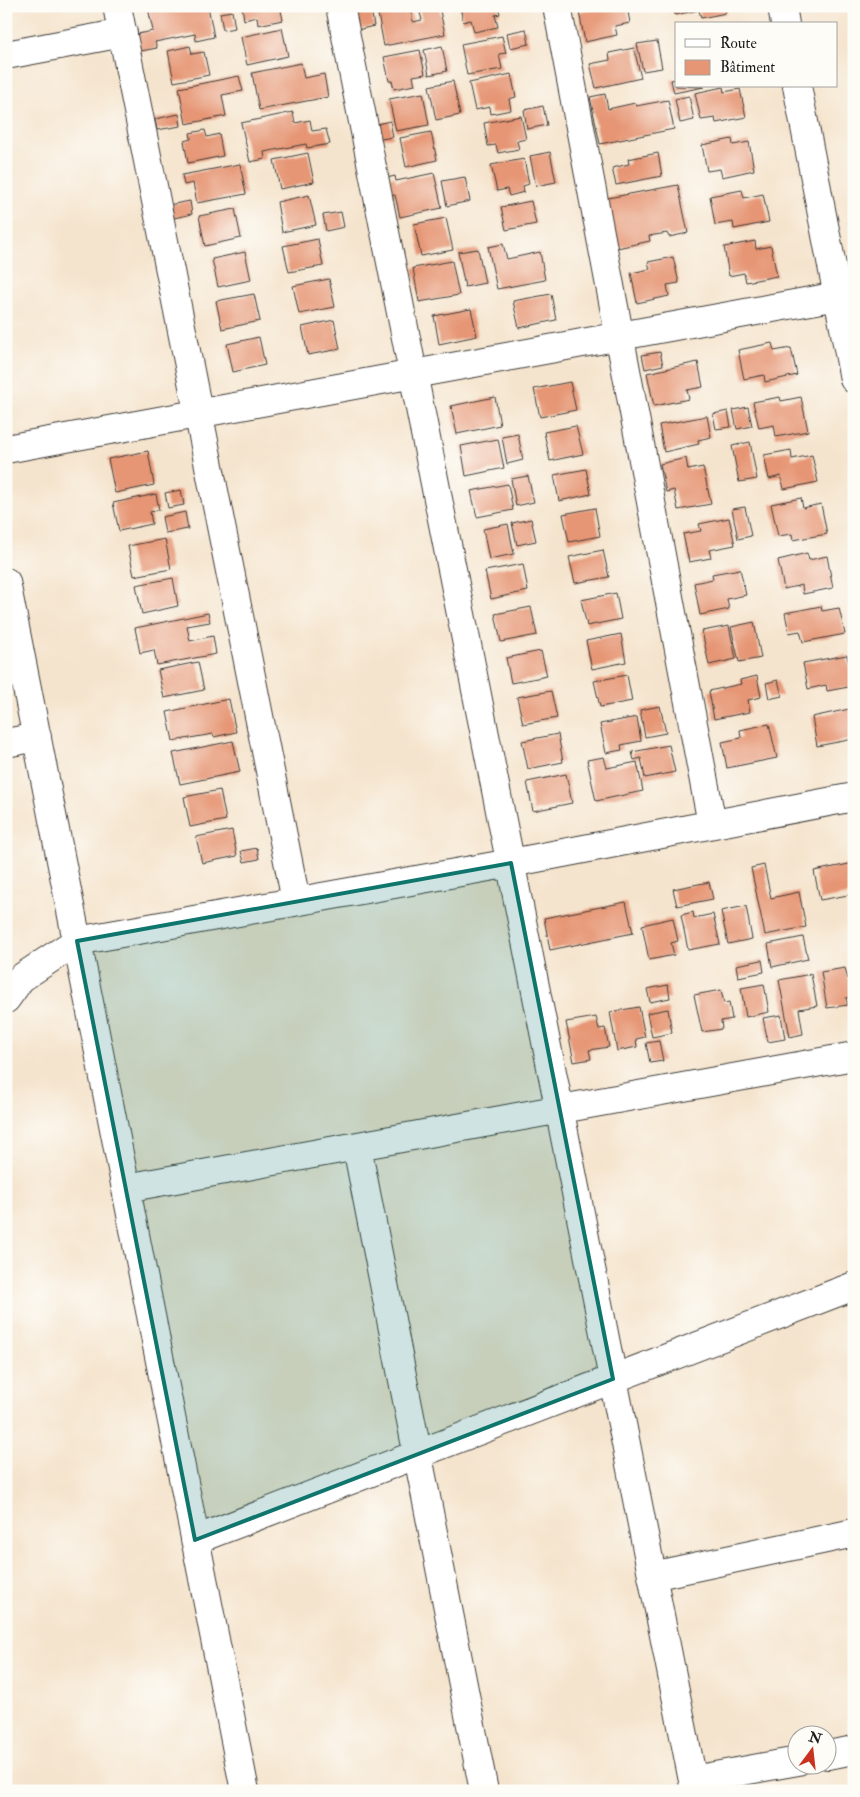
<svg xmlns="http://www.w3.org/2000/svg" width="860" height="1797" font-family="'IM FELL Double Pica',serif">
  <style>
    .building { fill: #e69674 }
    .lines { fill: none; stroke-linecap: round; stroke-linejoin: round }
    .street-casing { stroke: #3d3a37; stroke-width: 30 }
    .street { stroke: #fff; stroke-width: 28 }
    .marked { fill: #0f766e; fill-opacity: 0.2; stroke: #0f766e; stroke-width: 4; stroke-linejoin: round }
  </style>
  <rect width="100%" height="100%" fill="#fdfcf7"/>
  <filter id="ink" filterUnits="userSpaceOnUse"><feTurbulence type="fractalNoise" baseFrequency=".02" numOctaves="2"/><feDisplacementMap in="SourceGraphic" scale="10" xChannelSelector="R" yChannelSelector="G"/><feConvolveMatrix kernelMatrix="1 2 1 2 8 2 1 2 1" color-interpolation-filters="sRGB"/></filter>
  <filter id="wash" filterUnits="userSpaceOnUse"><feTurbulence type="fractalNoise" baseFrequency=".0096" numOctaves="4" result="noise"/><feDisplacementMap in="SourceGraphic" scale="20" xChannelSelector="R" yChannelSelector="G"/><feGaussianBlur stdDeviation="1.12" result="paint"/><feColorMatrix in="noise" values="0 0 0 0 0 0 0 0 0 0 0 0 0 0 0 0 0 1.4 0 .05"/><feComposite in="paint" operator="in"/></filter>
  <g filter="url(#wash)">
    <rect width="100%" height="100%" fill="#f5e4cd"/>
    <g id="blocks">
      <path class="building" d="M156,6H208L214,37L196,41L195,34L155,42L157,48L136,52L132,35L153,31L148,8Z
        M242,6H280L283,20L258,25L257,17L244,20Z
        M433,6H439L445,34L384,46L378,14L410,7L413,22L422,20L419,9Z
        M460,6H498L500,14L495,15L498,27L474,32L471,20L463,22Z
        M597,6H627L630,23L615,26L617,35L585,42L579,12L597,8Z
        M674,6H725L726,13L701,18L699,10L675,15Z
        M371,9L374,26L357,30L354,13Z
        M232,11L235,28L223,30L220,13Z
        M282,28L288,56L247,65L241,37Z
        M526,29L529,44L510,48L507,33Z
        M502,36L506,53L499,54L502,69L467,75L461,44Z
        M657,41L662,68L643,71L637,44Z
        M190,46L192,54L204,52L209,75L174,82L168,51Z
        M442,46L447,71L429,75L424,50Z
        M634,48L641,78L596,88L590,64L610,60L609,53Z
        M420,50L425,74L413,76L415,85L394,89L392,81H389L384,57Z
        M301,63L304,78L324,74L328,97L259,110L252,73Z
        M511,74L516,97L509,99L511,110L491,114L490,107L475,110L469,83Z
        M239,76L243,91L222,95L226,116L186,124L179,88Z
        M676,79V86L704,87L674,93L671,80Z
        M453,81L460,115L436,120L429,86Z
        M723,87L724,92L740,89L746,117L716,123L715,118L701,120L695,93Z
        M423,93L429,125L396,131L389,99Z
        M605,94L608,109L635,103L636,106L668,100L674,129L600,144L590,97Z
        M689,96L694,120L680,123L675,99Z
        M543,106L547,125L527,129L524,110Z
        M293,112L295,123L310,120L312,131L326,129L330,144L307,148L306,144L264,152L265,159L250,162L241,123Z
        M179,114L181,126L157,130L155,119Z
        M521,116L526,139L517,141L519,149L498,153L496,145L488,146L484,123Z
        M390,121L393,137L375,140L373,125Z
        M205,130L207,137L219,134L223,156L188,163L184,141L191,139L190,133Z
        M431,132L437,160L406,167L400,138Z
        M732,139L733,145L749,142L754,170L722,177L720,169L707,171L702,145Z
        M550,152L556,182L536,186L530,156Z
        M308,153L314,182L280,189L274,160Z
        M658,153L662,176L616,185L612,168L629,164L628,159Z
        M524,159L529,184L523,186L524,192L509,196L507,189L497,191L491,165Z
        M240,164L246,194L197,203L193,183L184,185L182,175Z
        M434,173L442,208L400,217L395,195L377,198L374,181L395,176L396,181Z
        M465,177L470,201L447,206L442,181Z
        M678,185L688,233L669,237L667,233L649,236L650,241L608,250L597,200Z
        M742,190L744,198L763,194L769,222L734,229L733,222L715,225L710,196Z
        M309,195L316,225L282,232L277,202Z
        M190,201L192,214L165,220L163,206Z
        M531,201L536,224L506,230L501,207Z
        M235,209L241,238L205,246L199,216Z
        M341,212L344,227L326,231L323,215Z
        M446,218L453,250L421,256L414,224Z
        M318,239L323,266L289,272L283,246Z
        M755,241L756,249L771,246L777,276L746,282L744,273L729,276L724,247Z
        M503,244L507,259L540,252L545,280L497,289L488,247Z
        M478,249L485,283L465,287L458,252Z
        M245,252L251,280L218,287L212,259Z
        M673,257L679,283L667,285L669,296L637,303L631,273L650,269L648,262Z
        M452,261L459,295L419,302L413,268Z
        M329,279L335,307L299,314L293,286Z
        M254,294L260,321L222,329L216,301Z
        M551,294L556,320L519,328L513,301Z
        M471,309L477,336L439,344L434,316Z
        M334,320L340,349L308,355L302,327Z
        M259,337L265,365L233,372L227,344Z
        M772,343L774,351L791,348L797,375L765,382L764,375L744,379L738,350Z
        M660,352L663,365L645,369L642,355Z
        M698,362L703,387L687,390L689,399L654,406L647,373Z
        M570,382L576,410L540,417L534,389Z
        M495,397L500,425L457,434L451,406Z
        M780,397L781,401L801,397L808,431L776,437L774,425L759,428L753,402Z
        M748,407L752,426L737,429L733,410Z
        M728,411L731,427L716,429L713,414Z
        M707,416L711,437L698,440L699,444L664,452L659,425Z
        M576,426L583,454L550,461L544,432Z
        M518,434L523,460L507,464L502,437Z
        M498,439L504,468L466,476L461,446Z
        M750,442L757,479L739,482L732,446Z
        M791,450L792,459L812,455L818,482L784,489L781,476L769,479L764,455Z
        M148,451L154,485L115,493L108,459Z
        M686,458L688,470L703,467L711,504L678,510L674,490L666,492L660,464Z
        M586,469L591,494L559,501L554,475Z
        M528,476L534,502L516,506L511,479Z
        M508,484L513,510L477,517L471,491Z
        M181,490L184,505L168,508L165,493Z
        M156,494L159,510L150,512L152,524L119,531L113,503Z
        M801,498L803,508L821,504L827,534L793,540L792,534L778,536L771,504Z
        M745,507L751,536L738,539L732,509Z
        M595,508L600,536L569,542L563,514Z
        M185,512L188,529L165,533L162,517Z
        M729,518L735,545L709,550L711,558L689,562L683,534L701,531L699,524Z
        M531,519L536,541L517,545L512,523Z
        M508,524L514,554L489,559L483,529Z
        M165,539L171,569L134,576L128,546Z
        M603,550L609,577L575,583L569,557Z
        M807,553L809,560L827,556L833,588L803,594L802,585L784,589L778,560Z
        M523,564L528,591L491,599L485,571Z
        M740,569L746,595L727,599L729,609L700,615L694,583L713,579L712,574Z
        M173,578L178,606L142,614L136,585Z
        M616,593L621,619L587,626L581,600Z
        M821,606L822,611L839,608L845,634L803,642L800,631L789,633L785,613Z
        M531,607L537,635L501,642L495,614Z
        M208,613L210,622L187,626L190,641L213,636L216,654L157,665L154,650L140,653L135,628Z
        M754,622L761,658L739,662L731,627Z
        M729,626L736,659L709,665L702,631Z
        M621,634L626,662L592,669L586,641Z
        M541,651L547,676L511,683L506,658Z
        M847,655L854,686L827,691L826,685L808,689L803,663Z
        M198,662L204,690L164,698L158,670Z
        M627,675L632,701L600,707L594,681Z
        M757,676L761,697L748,700L750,712L714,719L709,691L741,684L740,680Z
        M778,680L782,696L769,699L766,683Z
        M551,691L557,718L523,724L517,697Z
        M229,699L236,732L214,737L213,734L173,741L167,712Z
        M660,706L666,733L645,737L640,710Z
        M854,708V739L817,746L812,717Z
        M637,717L641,741L621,745L622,750L606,753L600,724Z
        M769,724L777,758L727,768L722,742L741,738L740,730Z
        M558,734L563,762L528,769L522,741Z
        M233,741L240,772L180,784L173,753Z
        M669,745L675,772L645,778L641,758L634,760L632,752Z
        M604,757L607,768L637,762L643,791L596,801L587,760Z
        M566,774L572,803L533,811L527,782Z
        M220,790L226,820L190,827L184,797Z
        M232,830L237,856L202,863L196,837Z
        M257,848L259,859L244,862L241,851Z
        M854,863V894L820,900L814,871Z
        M764,865L771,898L799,892L806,927L765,935L751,868Z
        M709,882L713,899L677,906L673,889Z
        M626,902L633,933L550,950L544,918Z
        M746,906L752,939L728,944L721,911Z
        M693,912L694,918L713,914L720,944L688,950L681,915Z
        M673,918L678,941L671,943L674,955L649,960L642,925Z
        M803,937L808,959L772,967L768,944Z
        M762,960L764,972L738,977L736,965Z
        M845,968L848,979L854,978V996L846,998L848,1005L827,1008L821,972Z
        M811,974L817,1006L799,1009L803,1034L790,1037L779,980Z
        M764,984L769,1012L746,1017L741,988Z
        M668,985L670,998L650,1002L647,989Z
        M721,990L724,1003L729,1002L732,1019L721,1021L722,1029L702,1032L694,995Z
        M639,1007L645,1037L636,1039L637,1047L617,1051L610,1012Z
        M668,1009L672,1033L652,1037L647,1013Z
        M781,1015L785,1039L768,1042L763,1018Z
        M596,1017L599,1029L605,1028L609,1047L589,1050L591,1059L574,1062L566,1022Z
        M659,1041L663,1061L650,1063L646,1043Z"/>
    </g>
  </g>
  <g filter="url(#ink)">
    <use href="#blocks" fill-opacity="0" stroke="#3d3a37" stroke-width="1"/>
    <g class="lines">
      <defs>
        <path id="street" d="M117,6L296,901
          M340,6L695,1791
          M557,6L712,824
          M782,6L785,24
          M6,55L123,33
          M797,86L854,379
          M6,449L838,296
          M6,582L245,1791
          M6,743L37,737
          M6,999L21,978L77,941L511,863L854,797
          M357,1147L484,1791
          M126,1188C369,1145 611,1099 854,1056
          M195,1540L854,1286
          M652,1576L854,1533
          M828,1755L854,1750
          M693,1780L798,1761"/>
      </defs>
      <use href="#street" class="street-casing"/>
      <use href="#street" class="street"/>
    </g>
  </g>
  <path class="marked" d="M511,863L613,1379L195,1540L77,941Z"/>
  <rect width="860" height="1797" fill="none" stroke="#fdfcf7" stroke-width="25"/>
  <rect x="675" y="22" width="162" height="65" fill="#fdfcf7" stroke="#a3a29f"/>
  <rect x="685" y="39" width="25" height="8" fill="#ffffff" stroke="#a3a29f"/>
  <text x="720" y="48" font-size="15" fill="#1c1c1c">Route</text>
  <rect x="685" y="60" width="25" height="15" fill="#e69674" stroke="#a3a29f"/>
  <text x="720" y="72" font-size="15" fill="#1c1c1c">Bâtiment</text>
  <g transform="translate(812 1750) rotate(15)"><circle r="24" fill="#fdfcf7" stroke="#a3a29f"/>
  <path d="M0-4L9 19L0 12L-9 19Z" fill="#c8321e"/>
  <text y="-8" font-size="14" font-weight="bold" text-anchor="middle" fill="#1c1c1c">N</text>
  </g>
</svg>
